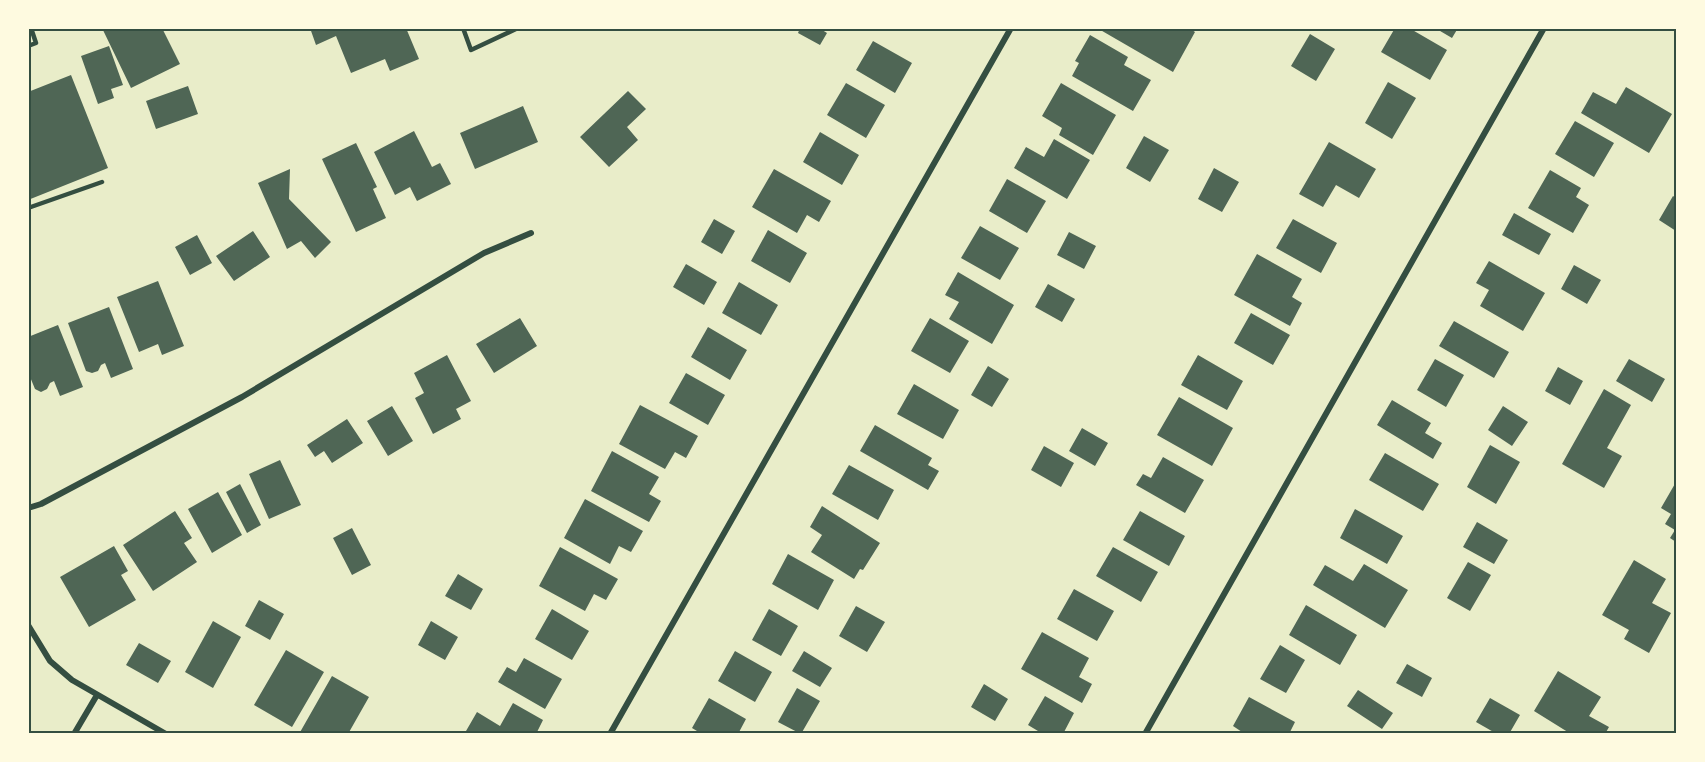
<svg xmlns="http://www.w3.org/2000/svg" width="1705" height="762" font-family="Jost,sans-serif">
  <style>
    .building { fill: #4f6655 }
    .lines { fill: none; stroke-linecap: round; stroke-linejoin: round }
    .service { stroke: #344e41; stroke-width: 4.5 }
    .minor { stroke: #344e41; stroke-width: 6 }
    .neatline { fill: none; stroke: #344e41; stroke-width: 2 }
  </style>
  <rect width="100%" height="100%" fill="#e9edc9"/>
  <path class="building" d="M102,28H162L180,64L131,88Z
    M310,28H406L419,59L390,71L385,59L351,73L336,36L316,45Z
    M800,28H819L827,33L820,45L798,33Z
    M1097,28H1189L1195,32L1173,72Z
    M1395,28H1409L1447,50L1430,80L1381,52Z
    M1435,28H1458L1452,38Z
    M1310,34L1335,49L1316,81L1291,66Z
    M1090,35L1128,57L1124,65L1151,80L1133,111L1072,76L1079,63L1075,61Z
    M873,41L912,63L895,93L856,70Z
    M109,46L123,85L111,89L114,98L98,104L81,56Z
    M71,75L108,168L28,200V92Z
    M1388,82L1416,98L1392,139L1365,123Z
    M846,83L885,105L866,138L827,115Z
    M1061,83L1116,115L1093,155L1059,135L1062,128L1042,116Z
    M188,86L198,114L156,129L146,101Z
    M1626,87L1672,114L1649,153L1581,113L1593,92L1616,104Z
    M628,91L646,109L627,127L638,140L609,167L580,137Z
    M523,106L538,142L475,169L460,133Z
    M1575,121L1614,143L1594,177L1555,154Z
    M414,131L432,167L440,163L451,184L417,201L410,187L395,195L374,152Z
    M820,132L859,155L842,185L803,162Z
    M1144,136L1169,150L1150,182L1126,168Z
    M1054,139L1090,160L1067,199L1014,168L1026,147L1044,157Z
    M1329,142L1376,169L1359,198L1336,185L1323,207L1299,194Z
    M356,143L377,187L373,189L386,218L356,232L322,159Z
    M1214,168L1239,182L1222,212L1198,199Z
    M290,169L289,199L331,242L315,258L301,241L287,249L258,183Z
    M774,169L831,201L819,222L807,215L797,233L752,207Z
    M1550,170L1581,188L1576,197L1589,205L1573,233L1528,208Z
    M1007,179L1046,201L1027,233L989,211Z
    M1673,196L1676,198V231L1659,220Z
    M1514,213L1551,234L1539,255L1502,235Z
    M714,219L735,231L722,254L701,242Z
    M1293,219L1337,243L1321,273L1276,248Z
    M980,226L1019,248L1000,280L961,258Z
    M768,230L807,253L790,283L751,261Z
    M253,231L270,257L234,281L216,256Z
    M1069,232L1096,246L1084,269L1057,255Z
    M197,235L212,263L190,275L175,247Z
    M1257,254L1302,279L1292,297L1302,303L1290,326L1234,295Z
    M1489,261L1545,293L1523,331L1480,306L1489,290L1476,283Z
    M686,264L717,282L704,305L673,287Z
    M1574,265L1601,280L1587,304L1561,289Z
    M958,272L1014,305L992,344L949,319L959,302L945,295Z
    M158,281L184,346L162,355L158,344L139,352L117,297Z
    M739,282L778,305L761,335L722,313Z
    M1048,284L1075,299L1062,322L1035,307Z
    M109,307L133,369L111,378L105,363L101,365L98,371L92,373L86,371L68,323Z
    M1251,313L1290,335L1273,365L1234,343Z
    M520,318L537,346L494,373L476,344Z
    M930,318L969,341L950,373L911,351Z
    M1454,321L1509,352L1494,378L1439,346Z
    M58,325L83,387L60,396L54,381L50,383L47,389L41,392L35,389L28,372V337Z
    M708,327L747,350L730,380L691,357Z
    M447,355L471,401L456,409L461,419L433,434L415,398L424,393L414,373Z
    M1198,355L1243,381L1227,410L1181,385Z
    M1435,359L1464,375L1446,407L1417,390Z
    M1629,359L1665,379L1652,402L1616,381Z
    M988,366L1009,379L992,407L971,395Z
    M1558,367L1583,381L1570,405L1545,391Z
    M686,373L725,395L708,425L669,403Z
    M914,384L959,410L943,439L897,414Z
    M1604,389L1631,405L1607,448L1622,456L1604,488L1562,464Z
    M1179,397L1233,428L1212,466L1157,435Z
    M1392,400L1431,423L1425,433L1442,443L1433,459L1377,425Z
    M640,405L698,436L686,458L675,452L665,469L619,444Z
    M392,406L413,441L388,456L367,421Z
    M1503,406L1528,422L1512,446L1488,430Z
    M347,419L363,443L332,463L324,451L315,457L307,445Z
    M875,425L932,458L928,465L939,471L928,490L860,451Z
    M1082,428L1108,443L1095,466L1069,451Z
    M1490,445L1520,462L1496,504L1467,487Z
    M1044,446L1074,463L1061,487L1031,470Z
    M612,451L659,477L649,494L661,501L649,522L591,491Z
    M1385,453L1439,484L1423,511L1369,480Z
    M1163,457L1204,480L1185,513L1136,485L1143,474L1151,478Z
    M280,460L301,505L269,519L249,474Z
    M849,465L894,490L878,520L832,494Z
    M1676,482V542L1670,538L1675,530L1665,524L1671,514L1661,508Z
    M240,484L261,525L247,533L226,492Z
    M218,492L242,535L212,553L188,509Z
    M585,499L643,531L631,552L619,546L610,564L564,538Z
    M822,506L880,543L863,570L860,569L854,579L811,552L822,535L810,527Z
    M1355,509L1403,536L1387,564L1340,538Z
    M175,511L192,538L184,543L197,562L153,591L123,545Z
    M1140,511L1185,536L1169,566L1123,540Z
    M1477,522L1508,540L1494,564L1463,547Z
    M352,528L371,565L352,575L333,538Z
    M114,546L128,571L121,575L136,600L89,627L60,577Z
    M560,547L618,579L606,600L594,594L585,611L539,586Z
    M1113,547L1158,572L1141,602L1096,576Z
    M788,554L834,580L818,610L772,584Z
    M1634,560L1666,579L1652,603L1671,613L1649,653L1624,639L1629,630L1602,615Z
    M1468,562L1491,575L1470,611L1447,598Z
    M1364,564L1408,590L1385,628L1313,585L1325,565L1353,581Z
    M458,574L483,589L471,610L445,596Z
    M1074,589L1114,611L1097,641L1057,619Z
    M259,600L284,614L270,640L245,626Z
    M1306,605L1357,635L1340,665L1289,635Z
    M856,606L885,622L867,652L839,636Z
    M552,609L589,631L572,660L535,639Z
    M769,609L798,626L781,656L752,640Z
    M213,621L241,637L213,688L185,672Z
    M431,621L458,637L445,660L418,645Z
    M1042,632L1089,658L1079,677L1092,684L1082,703L1021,669Z
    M139,643L171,661L158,683L126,665Z
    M1280,645L1305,660L1286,693L1260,679Z
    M286,650L324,672L292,727L254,705Z
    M735,651L772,672L755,702L718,681Z
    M804,651L832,668L820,687L792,671Z
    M524,658L562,679L545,709L498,682L507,667L516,672Z
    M1407,664L1432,678L1422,697L1396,683Z
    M1558,671L1601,697L1589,716L1609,727L1605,734H1571L1534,711Z
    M332,676L369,697L348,734H299Z
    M984,684L1008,699L995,721L971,707Z
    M797,688L820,701L801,734L778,722Z
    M1358,690L1393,713L1382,729L1347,706Z
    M1045,696L1074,713L1063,734H1043L1028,725Z
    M1249,697L1295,722L1289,734H1245L1233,726Z
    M709,698L746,719L738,734H702L692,728Z
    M1490,698L1520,715L1509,734H1497L1476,722Z
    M513,703L543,720L536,734H471L466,731L477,712L500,726Z"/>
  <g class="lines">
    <path class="service" d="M463,28L471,50L518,28
      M28,46L36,43L31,28
      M28,208L102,182"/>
    <path class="minor" d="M28,508L41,504L242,397L484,253L531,233
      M28,625L50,661L72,680L166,734
      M74,734L97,695
      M610,734L1011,28
      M1145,734L1544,28"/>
  </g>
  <rect width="1705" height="762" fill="none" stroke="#fefae0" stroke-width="60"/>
  <rect x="30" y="30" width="1645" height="702" class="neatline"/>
</svg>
